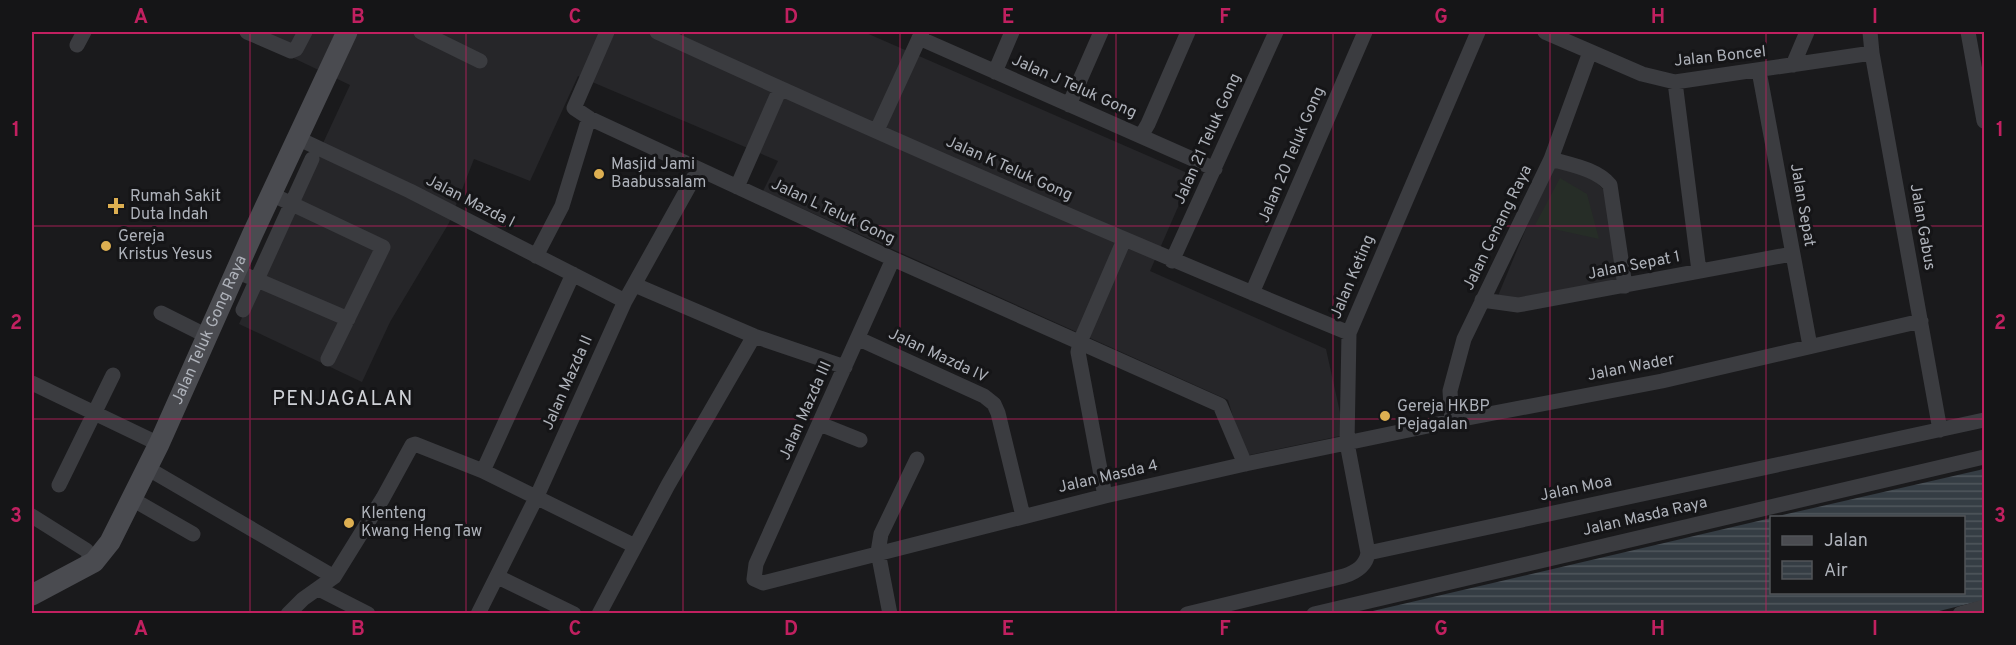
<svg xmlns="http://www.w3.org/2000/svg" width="2016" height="645" font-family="Overpass,sans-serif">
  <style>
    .built { fill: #262629 }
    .pitch { fill: #262d27 }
    .water { fill: url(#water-rules) }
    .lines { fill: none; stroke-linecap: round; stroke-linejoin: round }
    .street { stroke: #3b3c40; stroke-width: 15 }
    .secondary { stroke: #4a4b50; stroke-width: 21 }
    .grid { fill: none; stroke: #c12060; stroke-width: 1.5; stroke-opacity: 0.55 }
    .poi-dot { fill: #ddaf51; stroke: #151517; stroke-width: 2 }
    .labels { text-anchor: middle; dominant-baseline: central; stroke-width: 6; stroke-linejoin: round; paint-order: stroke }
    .street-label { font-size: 16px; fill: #aeb2ba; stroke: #151517 }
    .poi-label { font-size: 16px; fill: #aeb2ba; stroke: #151517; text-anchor: start }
    .quarter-label { font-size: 20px; letter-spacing: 1.5px; fill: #cfd1d6; stroke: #151517 }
    .neatline { fill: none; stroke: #c12060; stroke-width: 2 }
    .grid-label { font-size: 20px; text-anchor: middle; font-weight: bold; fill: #c12060 }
  </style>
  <defs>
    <pattern id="water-rules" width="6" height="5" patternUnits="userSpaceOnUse" patternTransform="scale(1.5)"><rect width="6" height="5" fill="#353d44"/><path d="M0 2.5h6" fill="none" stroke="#50575d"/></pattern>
  </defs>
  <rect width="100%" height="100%" fill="#1a1a1c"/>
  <path class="built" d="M239,32H864L1192,175L1150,271L1326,349L1345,435L1245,456L1228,400L763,191L778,161L578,76L530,181L474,159L449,223L390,322L362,382L239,324L350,85Z
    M1552,166L1591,177L1606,192L1621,287L1495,303Z"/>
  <path class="pitch" d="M1560,178L1587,194L1599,239L1535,225Z"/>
  <path class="water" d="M1984,469V600L1927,614H1360L1771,518L1772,592H1964V518L1774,517Z"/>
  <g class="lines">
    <path class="street" d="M247,32L291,51L296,49L305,32
      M421,32L480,61
      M607,32L574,108L589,118L893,259L1220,405L1245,464
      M657,32C885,137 1116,237 1349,333
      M1545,32L1642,74L1675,82L1872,53
      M1870,32L1872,53L1940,430
      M1968,32L1984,121
      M919,38L1215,169
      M77,45L84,32
      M1793,65L1807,32
      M1759,71L1810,346
      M995,72L1012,32
      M1675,82L1699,271
      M1069,105L1101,32
      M877,130L922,32
      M1141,136L1148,124L1188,32
      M297,138L410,191L625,301
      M1551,159C1571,165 1597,169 1610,185L1625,286
      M737,187L780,89
      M271,194L383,247L328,359
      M536,256L562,206L589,118
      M893,259L756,564L754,579L763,583L1105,496L1245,464L1452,421L1662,381L1921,321
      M1172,261L1276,32
      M236,271L348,319
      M635,285L754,336L845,367
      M1252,293L1365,32
      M1482,300L1518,305L1792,254
      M243,310L312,159
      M161,313L207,336
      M859,339L984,396L994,404L998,413L1023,516
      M32,383L159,444
      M1452,421L1450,391L1464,339L1551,159L1590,52
      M820,424L860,440
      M147,468L334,577
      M483,471L573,274
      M59,485L113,375
      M1105,496L1078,352L1080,342L1124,240
      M132,499L193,534
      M32,516L86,550L94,562
      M1368,553C1574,508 1779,465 1984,420
      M498,577L574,614
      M319,589L368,614
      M288,614L303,599L334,577L383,498L412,445L415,444L483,471L635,546
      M478,614L537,496L625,301L698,170
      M599,614L668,485L754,336
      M890,614L878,552L881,534L917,459
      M1187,614L1344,576C1356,572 1366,566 1368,553L1347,443L1349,333L1478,32
      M1314,614L1984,457
      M1960,614L1984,607"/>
    <path class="secondary" id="s1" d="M32,595L94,562L110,542L159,444L253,233L347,32"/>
  </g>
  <path class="grid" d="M250,32V614M466,32V614M683,32V614M900,32V614M1116,32V614M1333,32V614M1550,32V614M1766,32V614M32,226H1984M32,419H1984"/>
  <g class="poi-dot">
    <circle cx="599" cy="174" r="6"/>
    <path d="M113 197h6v6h6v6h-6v6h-6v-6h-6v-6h6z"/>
    <circle cx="106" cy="246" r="6"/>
    <circle cx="1385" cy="416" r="6"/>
    <circle cx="349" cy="523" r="6"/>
  </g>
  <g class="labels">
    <g class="street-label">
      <text transform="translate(1720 57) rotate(-6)">Jalan Boncel</text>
      <text transform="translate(1074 87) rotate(24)">Jalan J Teluk Gong</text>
      <text transform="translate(1208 139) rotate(-66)">Jalan 21 Teluk Gong</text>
      <text transform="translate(1292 155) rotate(-67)">Jalan 20 Teluk Gong</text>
      <text transform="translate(1009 169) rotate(24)">Jalan K Teluk Gong</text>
      <text transform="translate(470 202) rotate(27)">Jalan Mazda I</text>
      <text transform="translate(1802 205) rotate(80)">Jalan Sepat</text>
      <text transform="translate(833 212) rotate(25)">Jalan L Teluk Gong</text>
      <text transform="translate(1922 227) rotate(80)">Jalan Gabus</text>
      <text transform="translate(1498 228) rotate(-64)">Jalan Cenang Raya</text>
      <text transform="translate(1634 266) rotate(-11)">Jalan Sepat 1</text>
      <text transform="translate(1353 277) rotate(-67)">Jalan Keting</text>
      <text stroke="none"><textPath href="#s1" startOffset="330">Jalan Teluk Gong Raya</textPath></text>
      <text transform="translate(938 356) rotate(25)">Jalan Mazda IV</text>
      <text transform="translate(1631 368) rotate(-11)">Jalan Wader</text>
      <text transform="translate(568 383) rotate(-66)">Jalan Mazda II</text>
      <text transform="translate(806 411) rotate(-66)">Jalan Mazda III</text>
      <text transform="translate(1108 477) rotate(-13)">Jalan Masda 4</text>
      <text transform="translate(1576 489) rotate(-12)">Jalan Moa</text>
      <text transform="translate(1645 517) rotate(-13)">Jalan Masda Raya</text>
    </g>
    <g class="poi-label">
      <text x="611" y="165">Masjid Jami<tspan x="611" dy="18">Baabussalam</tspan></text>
      <text x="130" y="197">Rumah Sakit<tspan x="130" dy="18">Duta Indah</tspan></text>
      <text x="118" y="237">Gereja<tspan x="118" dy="18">Kristus Yesus</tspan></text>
      <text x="1397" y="407">Gereja HKBP<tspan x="1397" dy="18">Pejagalan</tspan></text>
      <text x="361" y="514">Klenteng<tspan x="361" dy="18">Kwang Heng Taw</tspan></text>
    </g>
    <g class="quarter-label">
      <text x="343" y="400">PENJAGALAN</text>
    </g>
  </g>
  <rect width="2016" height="645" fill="none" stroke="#151517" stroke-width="66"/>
  <rect x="1770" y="516" width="195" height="78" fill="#151517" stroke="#525458" stroke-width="1.5"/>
  <rect x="1782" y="536" width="30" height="9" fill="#4a4b50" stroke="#525458" stroke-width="1.5"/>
  <text x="1824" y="546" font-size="18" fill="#aeb2ba">Jalan</text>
  <rect x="1782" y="561" width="30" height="18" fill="url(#water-rules)" stroke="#525458" stroke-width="1.5"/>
  <text x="1824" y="576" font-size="18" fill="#aeb2ba">Air</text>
  <rect x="33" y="33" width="1950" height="579" class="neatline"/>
  <g class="grid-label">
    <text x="141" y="23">A</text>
    <text x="358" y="23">B</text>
    <text x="575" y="23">C</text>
    <text x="791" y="23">D</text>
    <text x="1008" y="23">E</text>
    <text x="1225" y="23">F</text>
    <text x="1441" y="23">G</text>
    <text x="1658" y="23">H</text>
    <text x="1875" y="23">I</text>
    <text x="16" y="136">1</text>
    <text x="2000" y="136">1</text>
    <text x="16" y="329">2</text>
    <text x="2000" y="329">2</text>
    <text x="16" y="522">3</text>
    <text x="2000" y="522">3</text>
    <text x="141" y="635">A</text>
    <text x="358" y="635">B</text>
    <text x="575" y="635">C</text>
    <text x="791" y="635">D</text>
    <text x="1008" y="635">E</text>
    <text x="1225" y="635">F</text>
    <text x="1441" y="635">G</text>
    <text x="1658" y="635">H</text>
    <text x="1875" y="635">I</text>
  </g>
</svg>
